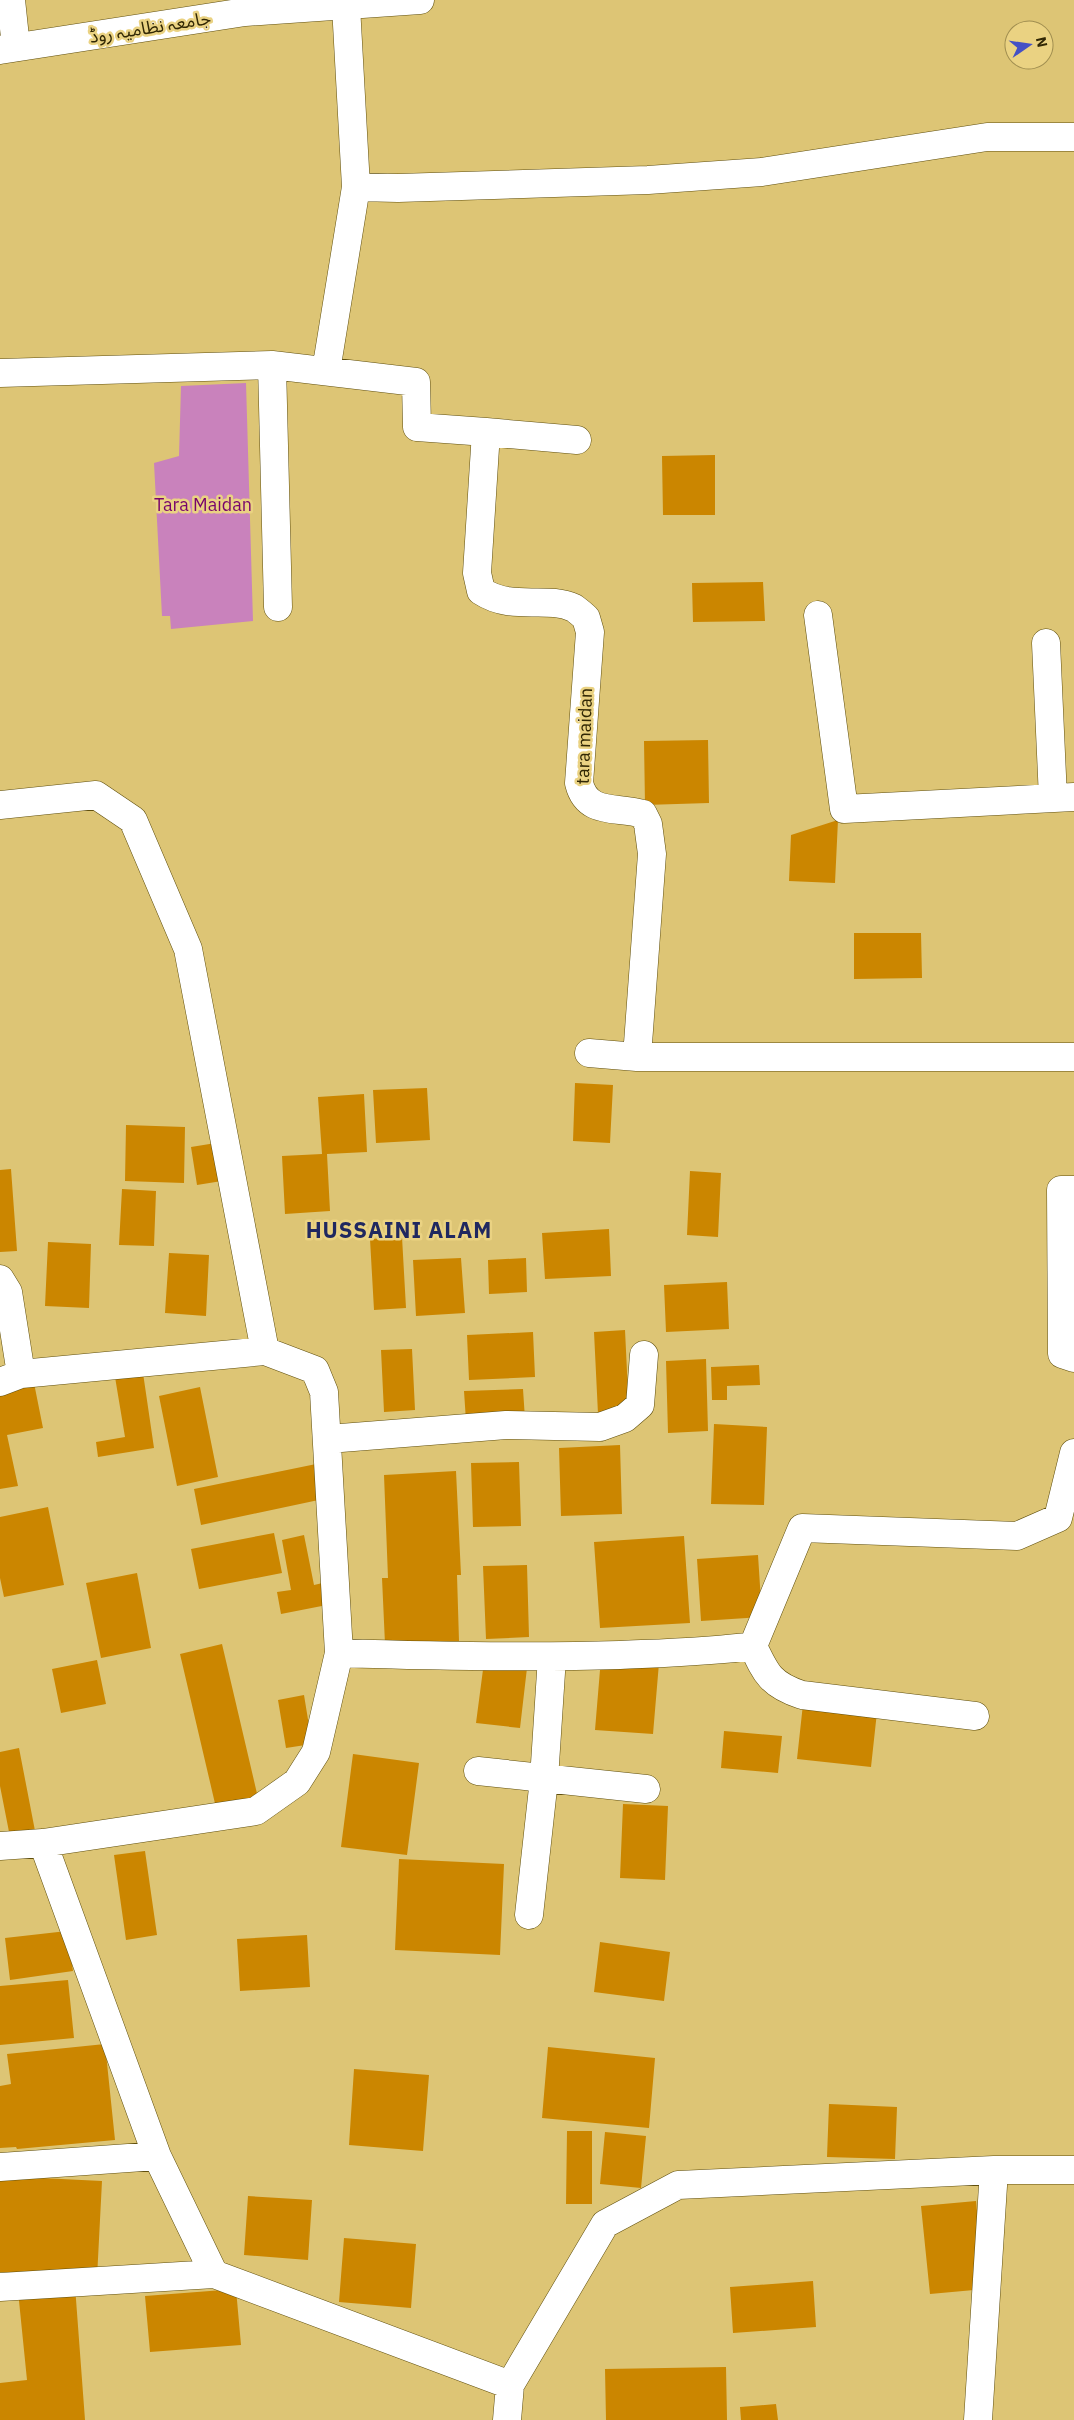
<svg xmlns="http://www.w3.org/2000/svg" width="1074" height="2420" font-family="'IBM Plex Sans','Noto Sans Arabic',sans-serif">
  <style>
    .green { fill: #c982bc }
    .building { fill: #cb8600 }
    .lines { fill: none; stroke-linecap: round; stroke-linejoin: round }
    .street-casing { stroke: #604f0d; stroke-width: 29 }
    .secondary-casing { stroke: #604f0d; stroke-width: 29 }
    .street { stroke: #fff; stroke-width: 28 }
    .secondary { stroke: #fff; stroke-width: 28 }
    .labels { text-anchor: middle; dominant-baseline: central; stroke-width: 5; stroke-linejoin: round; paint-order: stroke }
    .street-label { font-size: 18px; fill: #312704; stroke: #ead282 }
    .park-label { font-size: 18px; fill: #77036c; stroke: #ead282 }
    .district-label { font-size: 22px; font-weight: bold; letter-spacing: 1px; fill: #202860; stroke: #ead282 }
  </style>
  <rect width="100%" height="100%" fill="#ddc575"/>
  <path class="green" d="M246,383L253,621L171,629L170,616H162L154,463L179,456L181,386Z"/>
  <path class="building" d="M715,455V515H663L662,456Z
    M763,582L765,621L693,622L692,583Z
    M708,740L709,803L645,805L644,741Z
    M838,820L835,883L789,881L791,835Z
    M854,933H921L922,978L854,979Z
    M575,1083L613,1085L610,1143L573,1141Z
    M427,1088L430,1140L376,1143L373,1090Z
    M364,1094L367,1152L327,1154L330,1211L285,1214L282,1156L322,1154L318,1097Z
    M126,1125L185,1127L184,1183L125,1181Z
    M222,1142L228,1180L197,1185L191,1147Z
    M11,1169L17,1251L0,1252V1170Z
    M690,1171L721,1173L718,1237L687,1235Z
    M122,1189L156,1191L154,1246L119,1245Z
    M609,1229L611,1276L545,1279L542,1233Z
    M402,1237L406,1308L374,1310L370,1239Z
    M48,1242L91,1244L89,1308L45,1306Z
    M169,1253L209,1255L206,1316L165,1313Z
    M461,1258L465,1313L416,1316L413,1260Z
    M526,1258L527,1292L489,1294L488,1260Z
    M727,1282L729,1329L666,1332L664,1285Z
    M625,1330L629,1413L598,1414L594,1332Z
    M533,1332L535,1377L469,1380L467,1335Z
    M412,1349L415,1410L384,1412L381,1350Z
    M706,1359L708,1431L668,1433L666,1361Z
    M759,1365L760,1385L727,1386V1400H712L711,1367Z
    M143,1373L154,1448L98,1457L96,1442L125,1437L115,1377Z
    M34,1383L43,1428L7,1435L18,1486L0,1489V1390Z
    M200,1387L218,1477L177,1486L159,1396Z
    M523,1389L525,1419L466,1421L464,1391Z
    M714,1424L767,1427L764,1505L711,1504Z
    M620,1445L622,1514L561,1516L559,1448Z
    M519,1462L521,1526L473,1527L471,1463Z
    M321,1463L328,1498L201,1525L194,1489Z
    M456,1471L461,1575H457L459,1641L385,1644L382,1578H388L384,1475Z
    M48,1507L64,1585L4,1597L0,1578V1517Z
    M274,1533L282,1573L199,1589L191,1549Z
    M304,1535L314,1585L327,1582L332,1604L281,1614L277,1592L291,1590L282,1540Z
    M684,1536L690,1623L600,1628L594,1542Z
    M758,1555L762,1617L701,1621L697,1559Z
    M527,1565L529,1637L486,1639L483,1566Z
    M137,1573L151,1648L101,1658L86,1583Z
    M222,1644L259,1802L217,1812L180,1654Z
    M601,1658L659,1663L653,1734L595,1730Z
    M97,1660L106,1704L61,1713L52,1669Z
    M484,1662L527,1668L520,1728L476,1723Z
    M304,1695L312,1744L286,1748L278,1700Z
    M803,1704L877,1712L871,1767L797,1759Z
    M724,1731L782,1736L778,1773L721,1768Z
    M19,1748L36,1836L11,1842L0,1786V1752Z
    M353,1754L419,1763L407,1855L341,1847Z
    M623,1804L668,1806L665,1880L620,1878Z
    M145,1851L157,1935L126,1940L114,1855Z
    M399,1859L504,1864L500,1955L395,1950Z
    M67,1931L73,1971L10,1980L5,1938Z
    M307,1935L310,1987L240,1991L237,1939Z
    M600,1942L670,1952L664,2001L594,1992Z
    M68,1980L74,2038L0,2045V1986Z
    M105,2044L115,2140L17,2149L16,2147L0,2148V2086L11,2084L7,2054Z
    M548,2047L655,2058L649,2128L542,2118Z
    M354,2069L429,2075L423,2151L349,2145Z
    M829,2104L897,2107L895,2159L827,2157Z
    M567,2131H592V2204H566Z
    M605,2132L646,2136L641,2188L600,2184Z
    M0,2176L102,2181L97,2278L0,2272Z
    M248,2196L312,2200L308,2260L244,2255Z
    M976,2201L985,2289L930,2294L921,2206Z
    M344,2238L416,2244L411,2308L339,2302Z
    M813,2281L816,2327L733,2333L730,2287Z
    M75,2286L85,2420H0V2383L27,2380L18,2291Z
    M236,2289L241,2345L150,2352L145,2296Z
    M726,2367L727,2420H606L605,2369Z
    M776,2404L778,2420H741L740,2407Z"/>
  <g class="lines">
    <defs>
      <path id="street" d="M11,0L16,47
        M346,6L356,187L398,188L648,180L762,172L987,137H1074
        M272,365L278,607
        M326,371L356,187
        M0,373L272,365L416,382L417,427L486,432L477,573L481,591C513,612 546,595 574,608C578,611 583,615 586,618L590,632L579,783C587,816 617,806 643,814L648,824L652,854L637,1057
        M486,432L577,440
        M818,615L844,809L1074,797
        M1046,643L1053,798
        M0,805L96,795L133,820L188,949L265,1351
        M589,1053L637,1057H1074
        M1074,1190H1061L1062,1354L1074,1358
        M0,1279L8,1292L21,1374
        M0,1382L21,1374L265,1351L315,1370L324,1392L339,1653L316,1752L297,1782L256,1811L43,1843L0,1846
        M328,1439L506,1425L600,1427L625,1418L640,1405L644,1355
        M339,1653C433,1656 526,1658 620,1655C665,1653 709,1652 753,1646
        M975,1716L802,1695C771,1685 766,1674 753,1646L802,1528L1017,1536L1058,1518L1074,1453
        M478,1771L646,1789
        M43,1843L157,2156L214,2274L510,2385L507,2420
        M529,1915L544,1779L552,1657
        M0,2167L157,2156
        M0,2287L214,2274
        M510,2385L605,2224L678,2185L994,2170H1074
        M978,2420L994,2170"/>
      <path id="secondary" d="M0,50L245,12L420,0"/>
    </defs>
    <use href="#street" class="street-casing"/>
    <use href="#secondary" class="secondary-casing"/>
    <use href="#street" class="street"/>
    <use href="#secondary" class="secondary"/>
  </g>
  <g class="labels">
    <g class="street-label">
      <text transform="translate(150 27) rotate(-9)">جامعہ نظامیہ روڈ</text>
      <text transform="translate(584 736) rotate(-88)">tara maidan</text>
    </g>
    <g class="park-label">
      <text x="203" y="504">Tara Maidan</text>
    </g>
    <g class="district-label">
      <text x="399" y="1229">HUSSAINI ALAM</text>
    </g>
  </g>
  <g transform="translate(1029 45) rotate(77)"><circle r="24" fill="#ead282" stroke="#a08e50"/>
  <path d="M0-4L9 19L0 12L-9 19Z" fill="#4450c5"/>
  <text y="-8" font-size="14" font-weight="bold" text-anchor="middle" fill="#312704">N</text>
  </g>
</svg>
